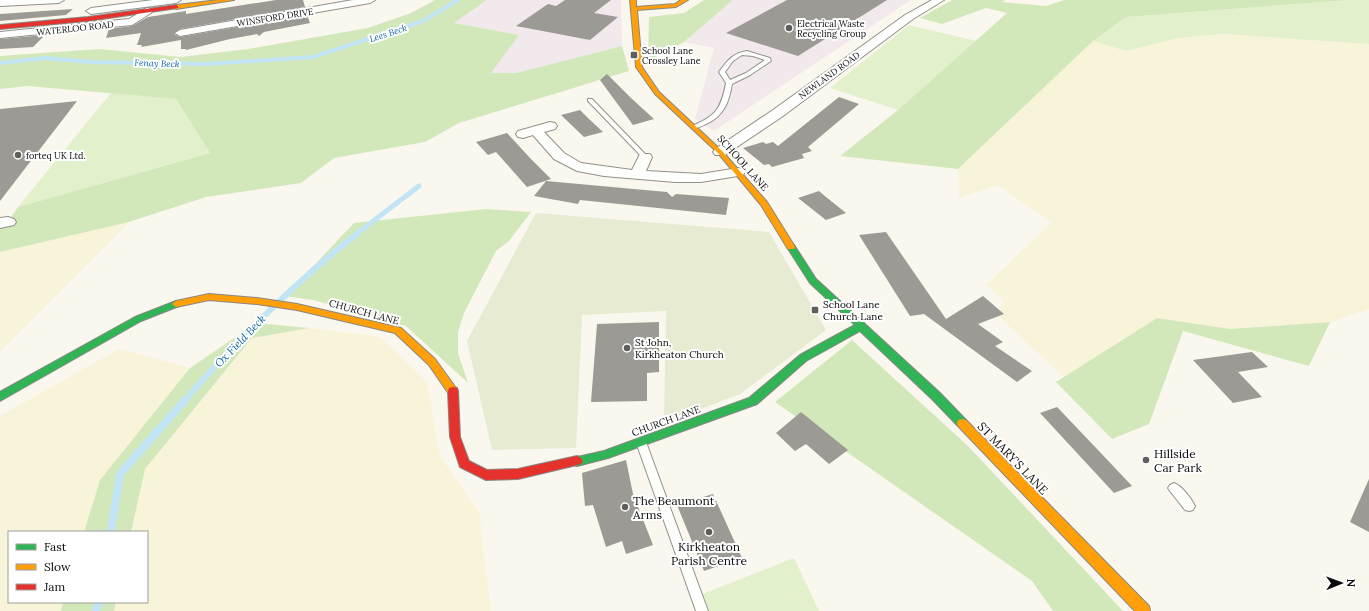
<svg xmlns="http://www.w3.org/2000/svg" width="1369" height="611" font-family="Lora,serif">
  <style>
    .industrial { fill: #f1e9ec }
    .farmland { fill: #f8f4d9 }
    .green { fill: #e3f0cc }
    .forest { fill: #d3e8ba }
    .cemetery { fill: #e6ebd1 }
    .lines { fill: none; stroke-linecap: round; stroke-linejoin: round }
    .stream-far3 { stroke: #c2e5f6; stroke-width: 4 }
    .stream-far2 { stroke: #c2e5f6; stroke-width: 5 }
    .stream-far1 { stroke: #c2e5f6; stroke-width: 6 }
    .stream { stroke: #c2e5f6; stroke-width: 8 }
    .building { fill: #9c9a94 }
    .lane-casing { stroke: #93918d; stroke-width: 2 }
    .street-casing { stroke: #93918d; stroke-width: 2 }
    .fast-casing { stroke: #898884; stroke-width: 2 }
    .slow-casing { stroke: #898884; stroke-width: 2 }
    .jam-casing { stroke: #898884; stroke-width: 2 }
    .lane { fill: #fefefc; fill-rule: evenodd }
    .street { fill: #fefefc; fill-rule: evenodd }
    .fast { fill: #30b455; fill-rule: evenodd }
    .slow { fill: #ff9f0a; fill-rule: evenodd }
    .jam { fill: #e5322d; fill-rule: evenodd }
    .poi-dot { fill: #5f5e5a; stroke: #fff; stroke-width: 1.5 }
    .labels { text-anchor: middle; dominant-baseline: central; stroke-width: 4; stroke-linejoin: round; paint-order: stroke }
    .far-street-label { font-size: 9px; fill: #0b0b0b; stroke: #fff }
    .far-poi-label { font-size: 9px; fill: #0b0b0b; stroke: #fff; text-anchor: start }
    .far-water-label { font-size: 9px; font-style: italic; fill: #0f64a2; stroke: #fff }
    .street-label { font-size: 10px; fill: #0b0b0b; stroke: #fff }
    .poi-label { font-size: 10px; fill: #0b0b0b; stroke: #fff; text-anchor: start }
    .water-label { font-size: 11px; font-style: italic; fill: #0f64a2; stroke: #fff }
    .near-poi-label { font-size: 12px; fill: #0b0b0b; stroke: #fff; text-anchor: start }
    .near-street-label { font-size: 12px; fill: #0b0b0b; stroke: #fff }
  </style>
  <rect width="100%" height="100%" fill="#faf7ee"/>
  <path class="industrial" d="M487,0H621L622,46L516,73H490L519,35L454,23Z
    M733,0H911L714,131L695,119L714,48L684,42Z"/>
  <path class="farmland" d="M1223,34L1369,44V309L1330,322L1230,329L1157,318L1064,377L998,316L1003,300L986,285L1051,223L998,185L959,198L958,169L1093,41L1126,51L1178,38Z
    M129,222L0,351V252Z
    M309,328L380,337L427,382L440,456L479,512L491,611H114L116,602H147V532H131L145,469L253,338Z
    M119,349L190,368L100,480L84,532H9V602H63L61,611H0V416Z"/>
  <path class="green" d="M1350,0H1369V44L1223,34L1178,38L1126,51L1093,41L1126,17Z
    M909,25L976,41L898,110L830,88Z
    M111,93L176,99L210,153L18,207Z
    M794,558L819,611H698L695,597Z"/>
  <path class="forest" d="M435,0H487L454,23L519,35L491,73H516L622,46L629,71L459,123L425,142L334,158L301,183L206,197L129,222L0,252V226L8,222L18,207L210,153L176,99L28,86L0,89V56L99,49L181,57L248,49L368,28L411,13Z
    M704,0H733L684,42L648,61L649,17L684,13Z
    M952,0H1005L1002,2L1046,6L1064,0H1350L1126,17L1093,41L958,169L840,156L898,110L1007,13L986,8L942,24L920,18Z
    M486,209L531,212L509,241L496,251L464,313L458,332V353L468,383L406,326L313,300L285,296L354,223Z
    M1157,318L1230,329L1330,322L1309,366L1183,331L1149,424L1112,439L1056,382Z
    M256,323L309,328L252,338L145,469L131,532H84L100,480L190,368Z
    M852,340L968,446L1123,611H1053L1032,581L775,402Z
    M63,602H116L114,611H61Z"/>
  <path class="cemetery" d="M536,213L769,232L826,330L740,394L664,423L666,311L582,315L576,448L492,450L467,341Z"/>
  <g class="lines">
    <path class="stream-far3" d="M0,63L44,58L92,62L207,64L313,57L423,21L458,0"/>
    <path class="stream-far2" d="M355,235L419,186"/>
    <path class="stream-far1" d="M184,401C237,341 293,283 357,234"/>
    <path class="stream" d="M111,532L120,474L185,400
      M96,611L99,602"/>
  </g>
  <path class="building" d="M276,0H303L305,7L180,29L174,34L180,37L307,15L310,23L264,32L259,36L257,34L230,39L186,50V49H181V40L141,47L142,45H137L141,33L106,38L109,29L132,26L148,17L186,11V14Z
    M565,0H611L594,13L618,17L590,40L516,26L548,4L556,6Z
    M787,0H887L798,56L726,33Z
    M73,9L66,15L0,21V14Z
    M45,35L33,47L0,49V39Z
    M607,74L631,98L654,119L633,125L600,80Z
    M839,97L859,104L808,147L812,151L802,154L804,158L772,167L769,164L764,165L743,148L763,142L766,144L773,142L778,146Z
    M77,101L0,201V109Z
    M580,110L589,119L603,132L584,137L561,115Z
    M507,133L530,158L551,179L527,187L496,152L488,155L476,142Z
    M546,181L667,192L672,197L676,194L729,198L726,215L580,200L578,204L534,196Z
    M819,191L826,197L846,213L826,220L798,198Z
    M886,232L946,319L983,296L1004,314L978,324L1003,342L995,346L1032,371L1017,382L924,314L910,316L859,235Z
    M659,322V372L647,373V401L591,402L597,324Z
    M1252,352L1268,367L1238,372L1262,397L1233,403L1193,360Z
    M1057,407L1098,450L1132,486L1114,493L1040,413Z
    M801,412L848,450L829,464L806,444L795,451L776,433Z
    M626,460L633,494L653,545L626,554L622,541L606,547L593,505L585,506L582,473Z
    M1369,479V532L1350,522Z
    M713,494L742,558L704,571L677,505Z"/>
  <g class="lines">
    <defs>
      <path id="lane" d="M747,51L770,58L771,61L750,75L732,84C729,102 724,116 706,124C702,126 697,129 692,128V126C716,116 721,109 726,83L719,72C727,61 733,53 747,51ZM742,55L753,56L765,60L746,73L730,80L725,72L733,61Z
        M588,99H592L647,156V158H643L588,101Z
        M641,438L645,439L646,442L708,611H696L636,442L637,439Z
        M1174,483C1182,486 1191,498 1195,506L1193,510L1189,511L1185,510L1170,491L1168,488L1170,485Z"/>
      <path id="street" d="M0,0H64L59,3L0,6Z
        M153,0H181L176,3L91,14L86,11L91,8Z
        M353,0H375L370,3L180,36L175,33L180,30Z
        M932,0H944L913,19L783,116L725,155H715L713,152L715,149L773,110L905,15Z
        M147,8L151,9L152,11L151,13L132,25L0,38V32L129,19Z
        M550,122L555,123L557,126L555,129L544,132L564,153L581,163L632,170L640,154H650L652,157L646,171L701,174L738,168L743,169L745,172L743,175L738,176L701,182H675L604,176L577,171L554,159L533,135L523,138L518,137L516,134L518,131Z
        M8,217L14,219L16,222L14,225L0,228V218Z"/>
      <path id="fast" d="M791,244L794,245L816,279L940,393L966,420L967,423L966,426L962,427L958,426L932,399L860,331L806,361L757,404L608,458L577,466L573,464L571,461L573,458L604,451L749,398L800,355L855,325L810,283L787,247Z
        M176,301L180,304L179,306L141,321L0,401V392L135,317Z"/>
      <path id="slow" d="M219,0H234L176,9L173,7L176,5Z
        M630,0H636V7L675,4L681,0H688L676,7L637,10L642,67L659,92L722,151L767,202L795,247L794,249H788L761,205L718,153L655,94L636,67Z
        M209,294L257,298L297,304L401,328L435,359L458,391L457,394L453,395L449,394L429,365L395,333L297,310L257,304L209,300L176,307L172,304L176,301Z
        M962,419L966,420L1149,606L1150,611H1135L958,426L957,423L958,420Z"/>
      <path id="jam" d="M176,5L178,6V8L88,21L0,29V25L88,17Z
        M453,387L457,388L458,391L460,437L469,461L487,470L518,469L577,456L581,458L583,461L581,464L518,479L486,480L460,467L450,437L448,391L449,388Z"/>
    </defs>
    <use href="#lane" class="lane-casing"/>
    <use href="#street" class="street-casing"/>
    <use href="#fast" class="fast-casing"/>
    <use href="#slow" class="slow-casing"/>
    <use href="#jam" class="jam-casing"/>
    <use href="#lane" class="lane"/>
    <use href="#street" class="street"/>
    <use href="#fast" class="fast"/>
    <use href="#slow" class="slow"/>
    <use href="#jam" class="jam"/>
  </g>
  <g class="poi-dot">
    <circle cx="789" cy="28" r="4"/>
    <rect x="630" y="51" width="8" height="8" rx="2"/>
    <circle cx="18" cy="155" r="4"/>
    <rect x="811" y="306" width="8" height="8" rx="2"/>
    <circle cx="627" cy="348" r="4"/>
    <circle cx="1146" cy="460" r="4"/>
    <circle cx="625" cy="507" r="4"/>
    <circle cx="709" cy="532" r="4"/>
  </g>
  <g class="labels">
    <g class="far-street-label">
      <text transform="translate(275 17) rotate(-9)">WINSFORD DRIVE</text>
      <text transform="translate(75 28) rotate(-6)">WATERLOO ROAD</text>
      <text transform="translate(829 75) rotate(-36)">NEWLAND ROAD</text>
    </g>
    <g class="far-poi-label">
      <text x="797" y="23">Electrical Waste<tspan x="797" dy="10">Recycling Group</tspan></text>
      <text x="642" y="50">School Lane<tspan x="642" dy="10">Crossley Lane</tspan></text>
      <text x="26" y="155">forteq UK Ltd.</text>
    </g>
    <g class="far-water-label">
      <text transform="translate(388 33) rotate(-18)">Lees Beck</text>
      <text transform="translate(157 63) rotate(2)">Fenay Beck</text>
    </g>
    <g class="street-label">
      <text transform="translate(743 163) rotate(48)">SCHOOL LANE</text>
      <text transform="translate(364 312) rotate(15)">CHURCH LANE</text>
      <text transform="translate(666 421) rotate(-20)">CHURCH LANE</text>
    </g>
    <g class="poi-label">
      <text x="823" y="304">School Lane<tspan x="823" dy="12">Church Lane</tspan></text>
      <text x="635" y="342">St John,<tspan x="635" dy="12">Kirkheaton Church</tspan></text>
    </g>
    <g class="water-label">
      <text transform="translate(240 341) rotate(-46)">Ox Field Beck</text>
    </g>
    <g class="near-poi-label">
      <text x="1154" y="453">Hillside<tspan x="1154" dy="14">Car Park</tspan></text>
      <text x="633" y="500">The Beaumont<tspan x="633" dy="14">Arms</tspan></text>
      <text x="709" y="546" text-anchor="middle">Kirkheaton<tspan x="709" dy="14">Parish Centre</tspan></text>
    </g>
    <g class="near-street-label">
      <text transform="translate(1013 458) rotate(46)">ST MARY'S LANE</text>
    </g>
  </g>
  <rect x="8" y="531" width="140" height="72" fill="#ffffff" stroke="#9d9d9d"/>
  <rect x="16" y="544" width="20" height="6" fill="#30b455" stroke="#9d9d9d"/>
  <text x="44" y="551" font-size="12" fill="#0b0b0b">Fast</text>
  <rect x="16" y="564" width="20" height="6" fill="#ff9f0a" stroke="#9d9d9d"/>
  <text x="44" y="571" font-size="12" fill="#0b0b0b">Slow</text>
  <rect x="16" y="584" width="20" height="6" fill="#e5322d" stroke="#9d9d9d"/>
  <text x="44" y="591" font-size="12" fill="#0b0b0b">Jam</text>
  <g transform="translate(1341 583) rotate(89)" stroke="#ffffff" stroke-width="3" paint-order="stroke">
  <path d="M0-3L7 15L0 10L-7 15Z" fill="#0b0b0b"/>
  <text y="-6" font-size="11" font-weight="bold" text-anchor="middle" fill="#0b0b0b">N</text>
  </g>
</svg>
